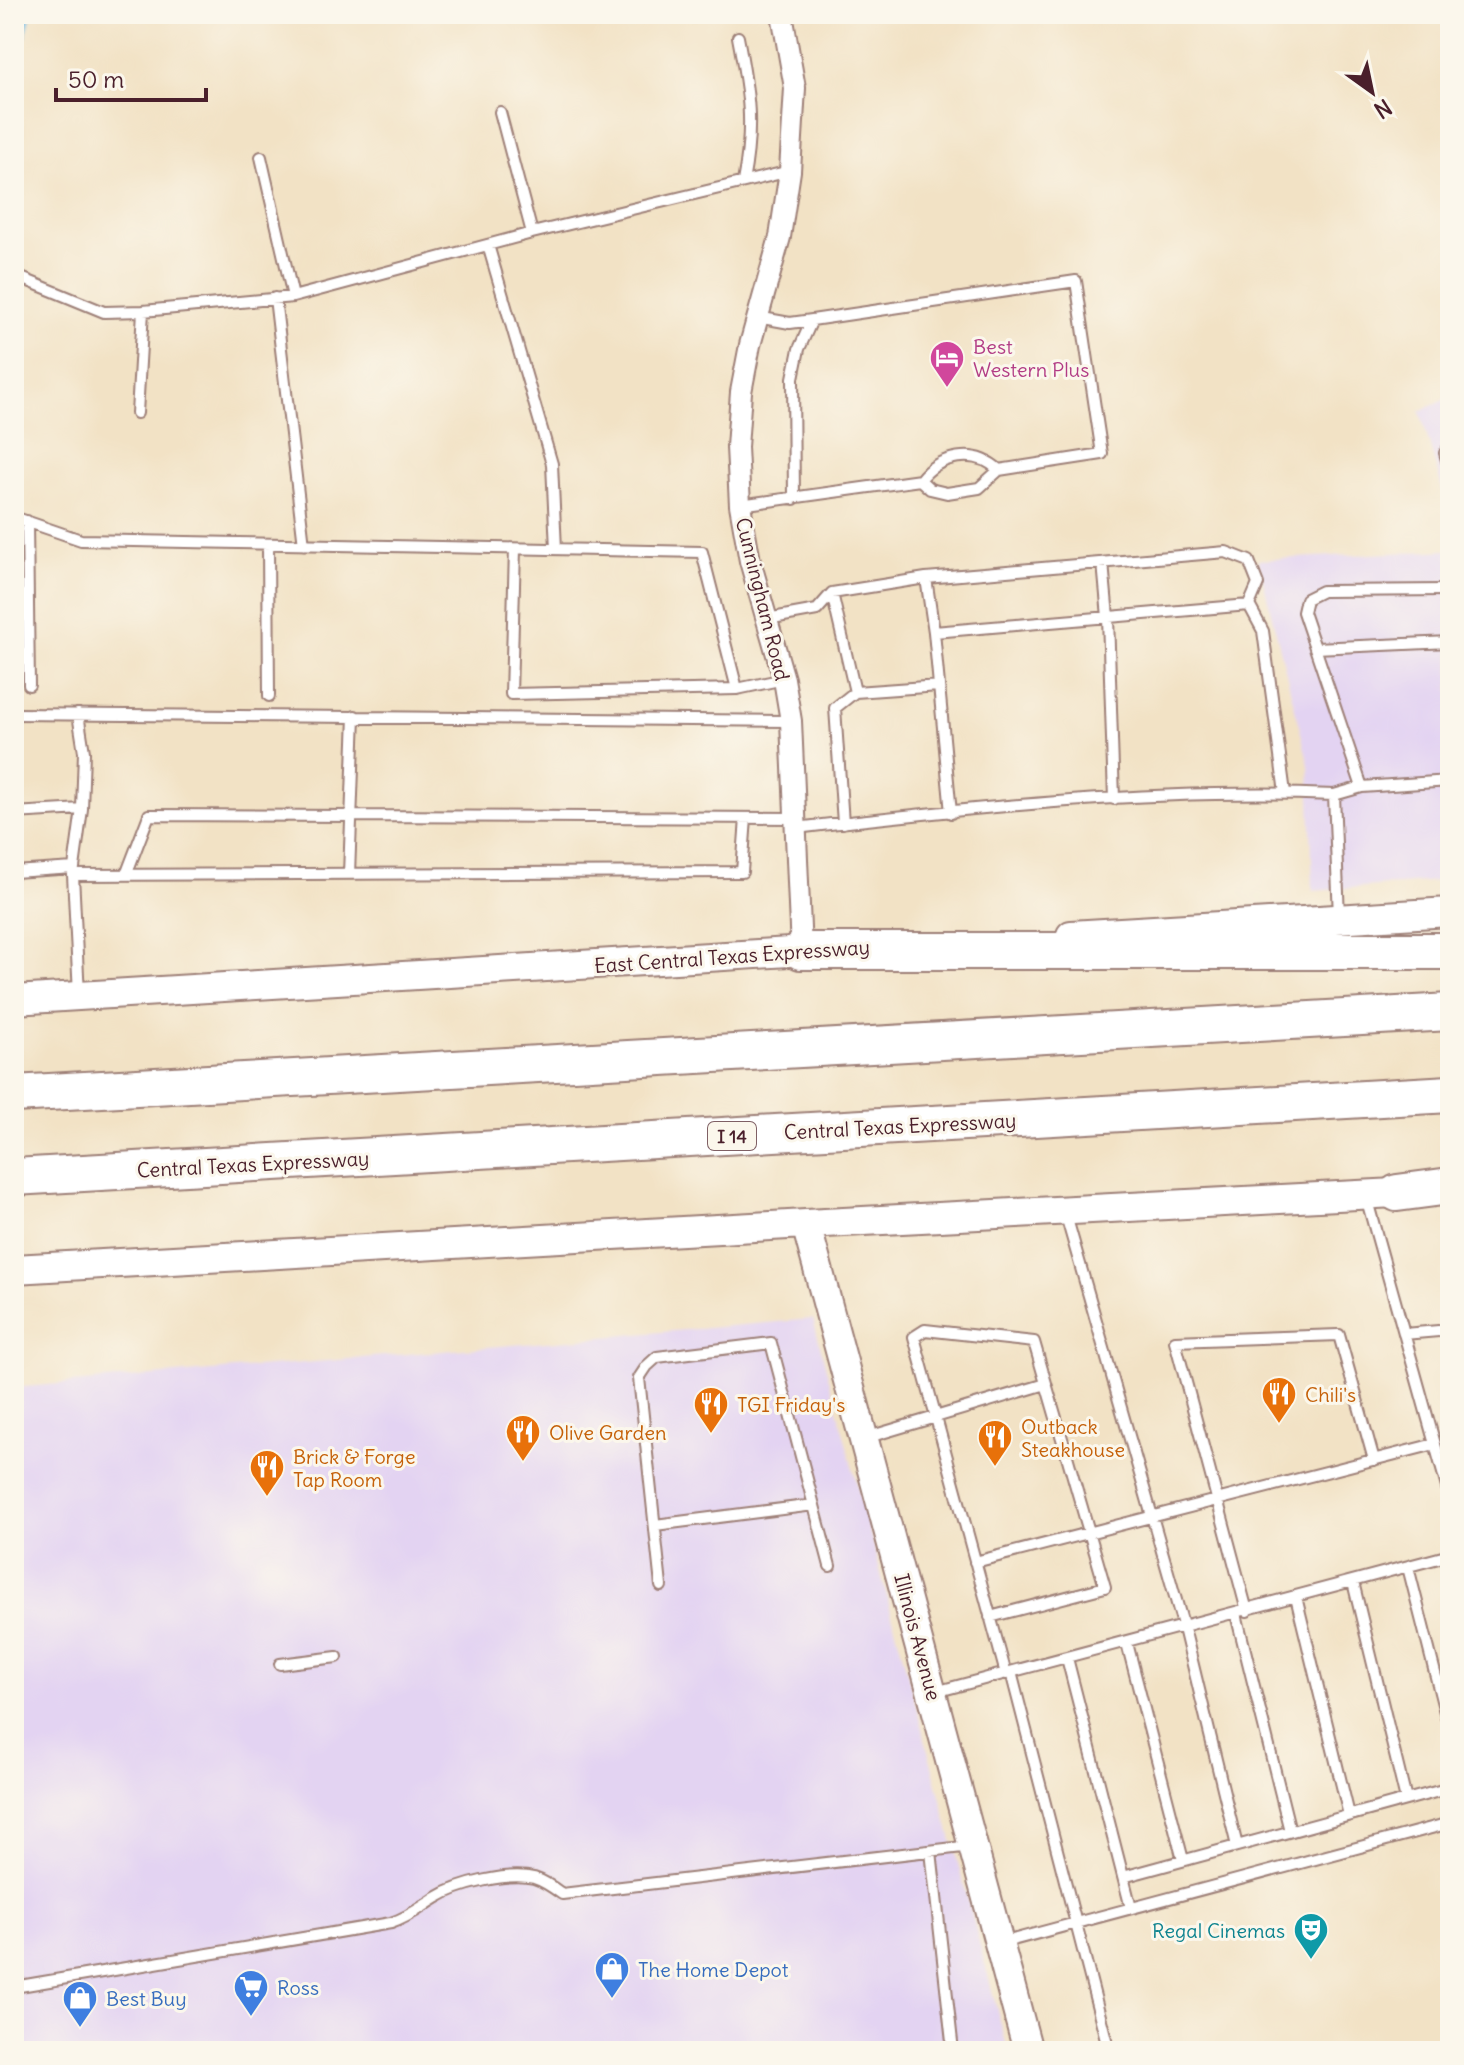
<svg xmlns="http://www.w3.org/2000/svg" width="1464" height="2065" font-family="Delius,sans-serif">
  <style>
    .built { fill: #e3d3f2 }
    .lines { fill: none; stroke-linecap: round; stroke-linejoin: round }
    .stream { stroke: #69bbe5; stroke-width: 6 }
    .lane-casing { stroke: #9e8078; stroke-width: 14 }
    .street-casing { stroke: #9e8078; stroke-width: 24 }
    .secondary-casing { stroke: #9e8078; stroke-width: 32 }
    .highway-casing { stroke: #9e8078; stroke-width: 40 }
    .lane { stroke: #fff; stroke-width: 10 }
    .street { stroke: #fff; stroke-width: 20 }
    .secondary { stroke: #fff; stroke-width: 28 }
    .highway { stroke: #fff; stroke-width: 36 }
    .labels { text-anchor: middle; dominant-baseline: central; stroke-width: 6; stroke-linejoin: round; paint-order: stroke }
    .shield { fill: #fbf7ec; stroke: #7f6065; stroke-width: 2 }
    .shield-label { font-size: 18px; font-weight: bold; fill: #4a1f2b }
    .hotel-label { font-size: 20px; fill: #b23c85; stroke: #fbf7ec; text-anchor: start }
    .street-label { font-size: 20px; fill: #4a1f2b; stroke: #fbf7ec }
    .food-label { font-size: 20px; fill: #c56008; stroke: #fbf7ec; text-anchor: start }
    .culture-label { font-size: 20px; fill: #0d838f; stroke: #fbf7ec; text-anchor: end }
    .shop-label { font-size: 20px; fill: #366cbe; stroke: #fbf7ec; text-anchor: start }
  </style>
  <rect width="100%" height="100%" fill="#fbf7ec"/>
  <filter id="ink" filterUnits="userSpaceOnUse"><feTurbulence type="fractalNoise" baseFrequency=".0125" numOctaves="2"/><feDisplacementMap in="SourceGraphic" scale="16" xChannelSelector="R" yChannelSelector="G"/><feConvolveMatrix kernelMatrix="1 2 1 2 8 2 1 2 1" color-interpolation-filters="sRGB"/></filter>
  <filter id="wash" filterUnits="userSpaceOnUse"><feTurbulence type="fractalNoise" baseFrequency=".006" numOctaves="4" result="noise"/><feDisplacementMap in="SourceGraphic" scale="32" xChannelSelector="R" yChannelSelector="G"/><feGaussianBlur stdDeviation="1.8" result="paint"/><feColorMatrix in="noise" values="0 0 0 0 0 0 0 0 0 0 0 0 0 0 0 0 0 1.4 0 .05"/><feComposite in="paint" operator="in"/></filter>
  <g filter="url(#wash)">
    <rect width="100%" height="100%" fill="#f2e2c5"/>
    <path class="built" d="M1450,397V516L1420,411Z
      M1450,550V880L1313,891L1309,765L1258,560Z
      M813,1319L1008,2051H14V1388Z"/>
    <g class="lines">
      <path class="stream" d="M14,69L29,14"/>
    </g>
  </g>
  <g filter="url(#ink)">
    <g class="lines">
      <defs>
        <path id="lane" d="M738,37C749,94 754,125 743,182
          M500,112L532,233
          M261,157L293,297
          M488,245L552,464L556,549
          M14,275L104,312L143,311L293,297L532,233L790,171
          M275,298L304,545
          M757,317L790,323L812,320L1076,281L1102,454L999,470L979,488L947,493L930,489L920,480C939,455 975,448 999,470
          M137,413L143,311
          M1450,446L1445,453L1450,471
          M794,499L793,378L799,349L812,320
          M740,505L920,480
          M14,517L81,540L702,552L737,689
          M27,521L29,685
          M268,544L269,696
          M515,549L511,694L737,689L784,679
          M1103,563L1108,617L1114,799
          M926,578L1226,552L1249,561L1258,584L1249,605
          M832,593L855,692L939,686
          M767,619L817,610L832,593L926,578L934,632L951,813
          M934,632L1249,605L1263,631L1285,793
          M1315,648L1450,642
          M14,714L791,721
          M78,714L84,752L82,809L73,875L79,995
          M1362,787L1303,612L1306,599L1322,591L1450,590
          M14,813L82,809
          M843,823L835,708L855,692
          M796,828C971,808 1158,788 1334,795
          M14,872L74,868
          M349,874L355,716
          M73,875L742,872L746,818
          M126,875L149,815L796,818
          M1339,917L1334,795L1362,787L1450,781
          M1366,1197L1450,1498
          M1065,1212L1184,1628L1237,1846
          M1404,1334L1450,1330
          M865,1438L1046,1384
          M655,1525L814,1505
          M975,1562L1435,1444
          M1408,1567L1450,1732
          M1353,1582L1406,1800
          M661,1586L639,1378L647,1366L657,1357L771,1343L830,1566
          M1296,1597L1349,1815
          M1247,1611L1175,1341L1339,1335L1374,1460
          M1236,1614L1290,1831
          M990,1617L1105,1587L1034,1342L925,1330L914,1337L1006,1674
          M1127,1643L1183,1860
          M1067,1658L1131,1908
          M280,1664L337,1657
          M1011,1672L1109,2051
          M935,1692L1450,1555
          M931,1851L953,2051
          M1123,1877L1450,1788
          M1001,1943L1450,1823
          M14,1987L391,1923C409,1917 420,1908 436,1898C458,1884 508,1872 534,1878C544,1881 554,1888 562,1894L971,1846"/>
        <path id="street" d="M782,14L795,88L790,171L780,237L750,345L741,392L737,447L740,505L750,561L784,679L791,721L801,951"/>
        <path id="secondary" d="M1071,935L1450,912
          M14,1000L822,950
          M806,1224L1028,2051
          M14,1269L806,1224L1415,1192"/>
        <path id="highway" d="M801,951H1450
          M14,1094L1450,1012
          M14,1177L1450,1094
          M1397,1193L1450,1186"/>
      </defs>
      <use href="#lane" class="lane-casing"/>
      <use href="#street" class="street-casing"/>
      <use href="#secondary" class="secondary-casing"/>
      <use href="#highway" class="highway-casing"/>
      <use href="#lane" class="lane"/>
      <use href="#street" class="street"/>
      <use href="#secondary" class="secondary"/>
      <use href="#highway" class="highway"/>
    </g>
  </g>
  <defs>
    <symbol id="hotel-pin" viewBox="-11 -11 22 30"><path d="M0 17L-7.5 6A9.5 9.5 0 1 1 7.5 6Z" fill="#d1479c" stroke="#fbf7ec"/><path d="M-6-4.5h1.5V1H6V5H4.5V3h-9V5H-6ZM-4 0a1.8 1.8 0 1 1 3.6 0ZM.5 0V-2.5h3Q6-2.5 6 0Z" fill="#fff"/></symbol>
    <symbol id="restaurant-pin" viewBox="-11 -11 22 30"><path d="M0 17L-7.5 6A9.5 9.5 0 1 1 7.5 6Z" fill="#e8710a" stroke="#fbf7ec"/><path d="M-5-6h1v4h1v-4h1v4h1v-4h1v5L-1.5 .5V6h-2V.5L-5-1ZM5-6V6H3V1.5H1.5Q1.5-4 5-6Z" fill="#fff"/></symbol>
    <symbol id="theatre-pin" viewBox="-11 -11 22 30"><path d="M0 17L-7.5 6A9.5 9.5 0 1 1 7.5 6Z" fill="#0f9aa8" stroke="#fbf7ec"/><path d="M-5-5.5Q0-4 5-5.5V0Q5 5 0 6Q-5 5-5 0ZM-3.3-2.5H-1v1.5H-3.3ZM1-2.5H3.3v1.5H1ZM-2.8 1Q0 5.5 2.8 1Z" fill="#fff"/></symbol>
    <symbol id="shop-pin" viewBox="-11 -11 22 30"><path d="M0 17L-7.5 6A9.5 9.5 0 1 1 7.5 6Z" fill="#3f7fe0" stroke="#fbf7ec"/><path d="M-5-2.5h2.3a2.7 3.5 0 0 1 5.4 0H5L5.5 6h-11ZM-1.5-2.5h3a1.5 2.3 0 0 0-3 0Z" fill="#fff"/></symbol>
    <symbol id="supermarket-pin" viewBox="-11 -11 22 30"><path d="M0 17L-7.5 6A9.5 9.5 0 1 1 7.5 6Z" fill="#3f7fe0" stroke="#fbf7ec"/><path d="M-6-5.5h2.5l.6 2H6L4.5 2H-2.5L-4.4-4H-6ZM-1.5 3.2a1.3 1.3 0 1 0 .1 0ZM3 3.2a1.3 1.3 0 1 0 .1 0Z" fill="#fff"/></symbol>
  </defs>
  <g fill-rule="evenodd">
    <use href="#hotel-pin" x="927" y="338" width="40" height="54"/>
    <use href="#restaurant-pin" x="1259" y="1374" width="40" height="54"/>
    <use href="#restaurant-pin" x="691" y="1384" width="40" height="54"/>
    <use href="#restaurant-pin" x="503" y="1412" width="40" height="54"/>
    <use href="#restaurant-pin" x="975" y="1417" width="40" height="54"/>
    <use href="#restaurant-pin" x="247" y="1447" width="40" height="54"/>
    <use href="#theatre-pin" x="1291" y="1910" width="40" height="54"/>
    <use href="#shop-pin" x="592" y="1949" width="40" height="54"/>
    <use href="#supermarket-pin" x="231" y="1967" width="40" height="54"/>
    <use href="#shop-pin" x="60" y="1978" width="40" height="54"/>
  </g>
  <g class="labels">
    <rect class="shield" x="708" y="1122" width="48" height="28" rx="6"/>
    <g class="shield-label">
      <text x="732" y="1136">I 14</text>
    </g>
    <g class="hotel-label">
      <text x="973" y="346">Best<tspan x="973" dy="23">Western Plus</tspan></text>
    </g>
    <g class="street-label">
      <text transform="translate(763 599) rotate(76)">Cunningham Road</text>
      <text transform="translate(732 956) rotate(-4)">East Central Texas Expressway</text>
      <text transform="translate(900 1126) rotate(-3)">Central Texas Expressway</text>
      <text transform="translate(253 1164) rotate(-3)">Central Texas Expressway</text>
      <text transform="translate(918 1637) rotate(75)">Illinois Avenue</text>
    </g>
    <g class="food-label">
      <text x="1305" y="1394">Chili's</text>
      <text x="737" y="1404">TGI Friday's</text>
      <text x="1021" y="1426">Outback<tspan x="1021" dy="23">Steakhouse</tspan></text>
      <text x="549" y="1432">Olive Garden</text>
      <text x="293" y="1456">Brick &amp; Forge<tspan x="293" dy="23">Tap Room</tspan></text>
    </g>
    <g class="culture-label">
      <text x="1285" y="1930">Regal Cinemas</text>
    </g>
    <g class="shop-label">
      <text x="638" y="1969">The Home Depot</text>
      <text x="277" y="1987">Ross</text>
      <text x="106" y="1998">Best Buy</text>
    </g>
  </g>
  <rect width="1464" height="2065" fill="none" stroke="#fbf7ec" stroke-width="48"/>
  <g transform="translate(1372 92) rotate(147)" stroke="#fbf7ec" stroke-width="6" paint-order="stroke">
  <path d="M0-6L14 30L0 20L-14 30Z" fill="#4a1f2b"/>
  <text y="-12" font-size="22" font-weight="bold" text-anchor="middle" fill="#4a1f2b">N</text>
  </g>
  <path d="M56 88v12h150v-12" fill="none" stroke="#4a1f2b" stroke-width="4"/>
  <text x="68" y="88" font-size="24" fill="#4a1f2b" stroke="#fbf7ec" stroke-width="6" paint-order="stroke">50 m</text>
</svg>
